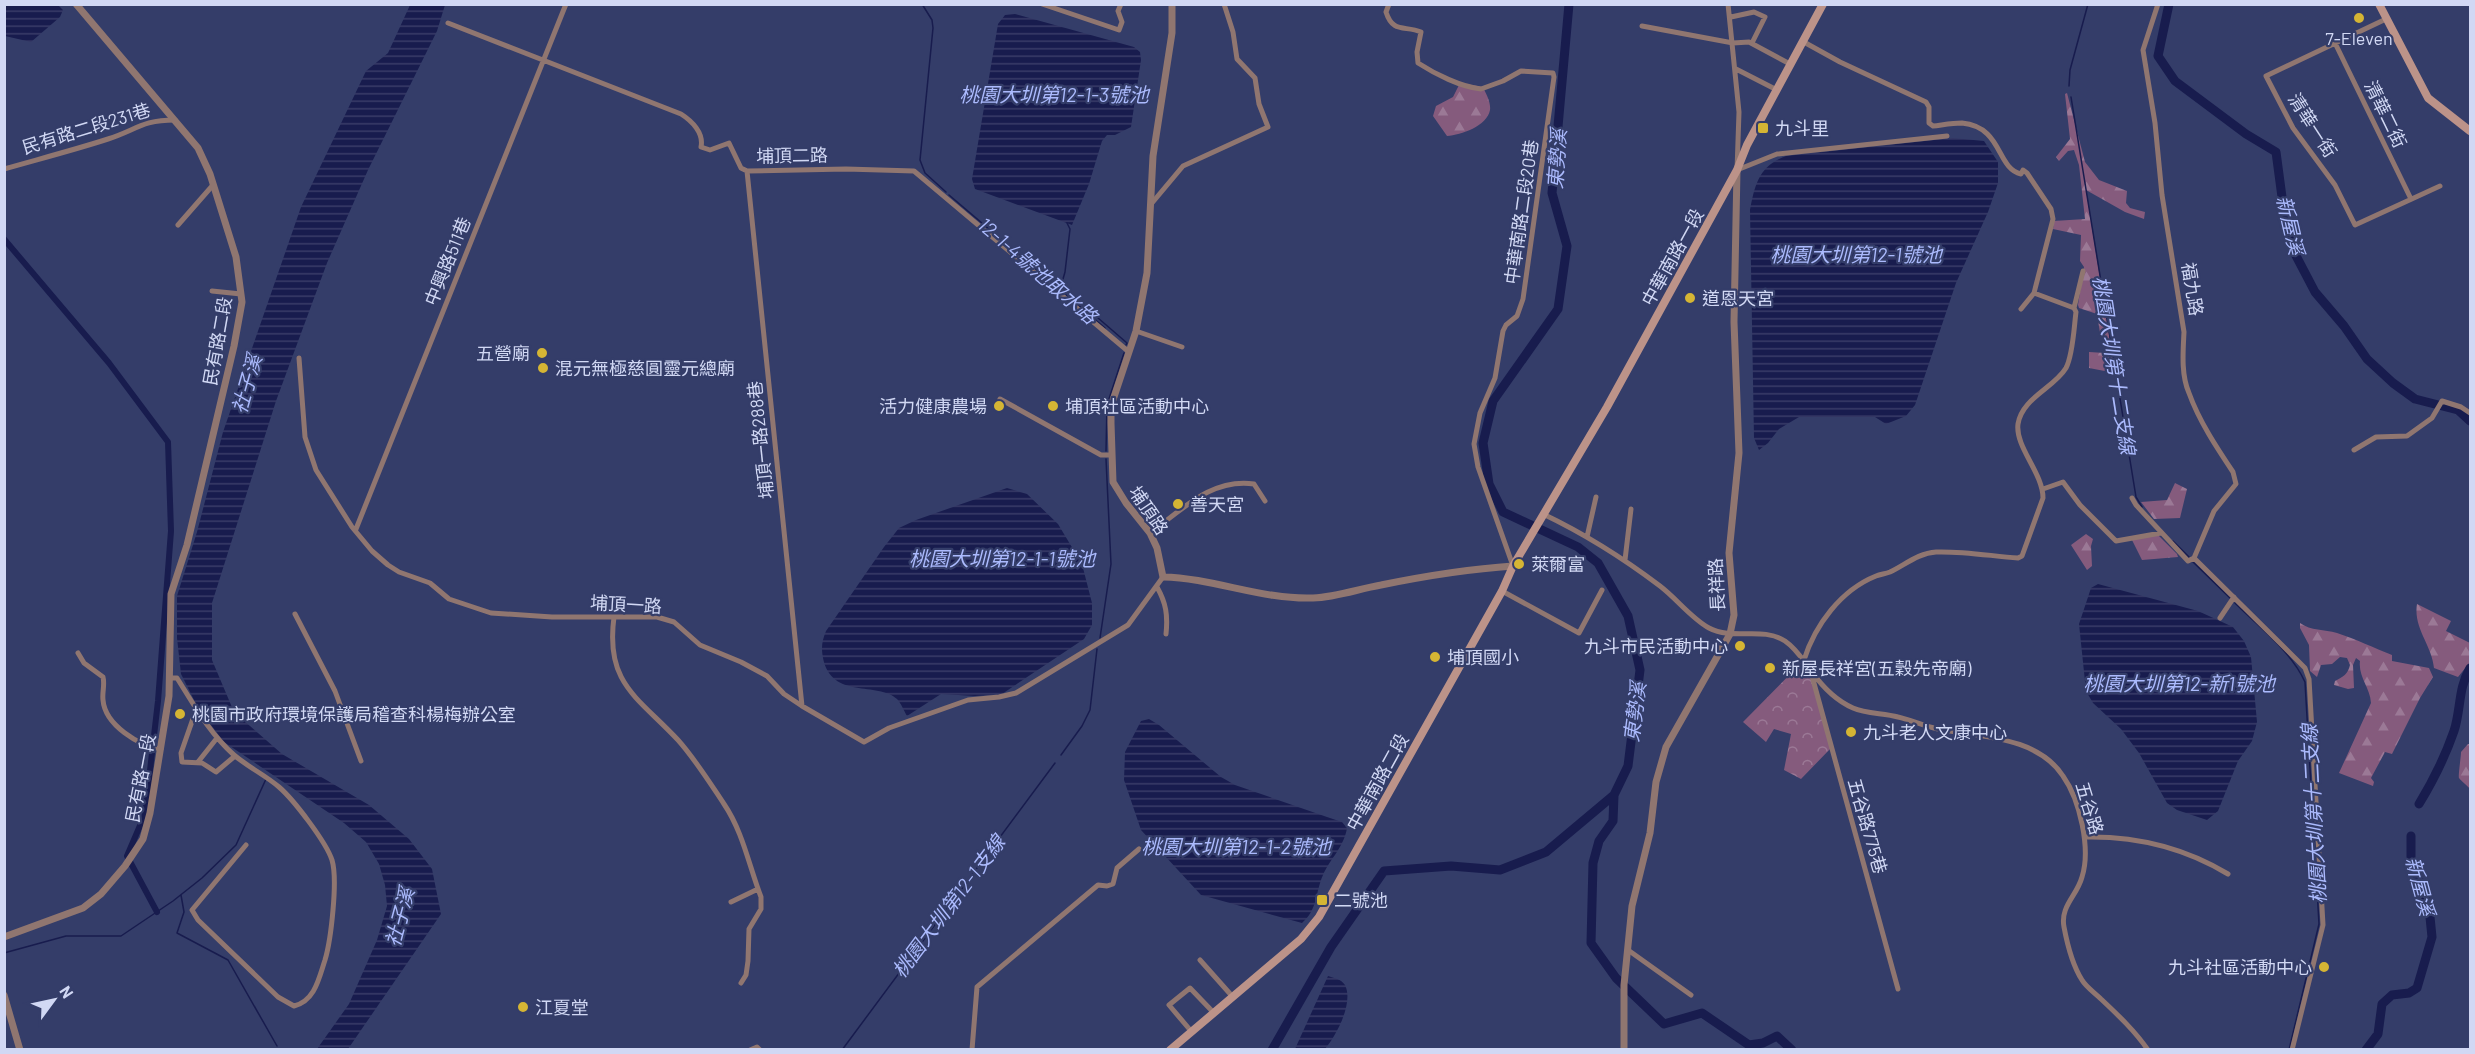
<svg xmlns="http://www.w3.org/2000/svg" width="2475" height="1054" font-family="Barlow,'Noto Sans TC',sans-serif">
  <style>
    .forest { fill: url(#forest-firs) }
    .park { fill: url(#park-crowns) }
    .water { fill: url(#water-rules) }
    .lines { fill: none; stroke-linecap: round; stroke-linejoin: round }
    .stream { stroke: #181c4e; stroke-width: 1.5 }
    .canal { stroke: #181c4e; stroke-width: 6 }
    .river { stroke: #181c4e; stroke-width: 9 }
    .minor { stroke: #907670; stroke-width: 5 }
    .tertiary { stroke: #907670; stroke-width: 7 }
    .secondary { stroke: #bc9389; stroke-width: 8 }
    .poi-dot { fill: #d5b534; stroke: #343d69; stroke-width: 2 }
    .labels { text-anchor: middle; dominant-baseline: central; stroke-width: 4.5; stroke-linejoin: round; paint-order: stroke }
    .poi-label { font-size: 18px; fill: #d1d8f4; stroke: #343d69; text-anchor: start }
    .street-label { font-size: 18px; fill: #d1d8f4; stroke: #343d69 }
    .water-label { font-size: 20px; font-style: italic; fill: #abbafd; stroke: #343d69 }
  </style>
  <defs>
    <pattern id="forest-firs" width="22" height="20" patternUnits="userSpaceOnUse" patternTransform="scale(1.5)"><rect width="22" height="20" fill="#855b7d"/><path d="M5 1l3.5 6h-7zM16 11l3.5 6h-7z" fill="#9b7996"/></pattern>
    <pattern id="park-crowns" width="20" height="18" patternUnits="userSpaceOnUse" patternTransform="scale(1.5)"><rect width="20" height="18" fill="#855b7d"/><path d="M2 6a3 3 0 1 1 6 0M12 15a3 3 0 1 1 6 0" fill="none" stroke="#9b7996"/></pattern>
    <pattern id="water-rules" width="6" height="5" patternUnits="userSpaceOnUse" patternTransform="scale(1.5)"><rect width="6" height="5" fill="#181c4e"/><path d="M0 2.5h6" fill="none" stroke="#393c68"/></pattern>
  </defs>
  <rect width="100%" height="100%" fill="#343d69"/>
  <path class="forest" d="M1460,83L1483,87C1486,94 1491,102 1490,110C1487,126 1461,135 1447,136L1433,116L1436,106L1453,97Z
    M2067,93L2085,162L2099,180L2127,191L2126,203L2130,208L2145,212L2144,219L2125,212L2086,190L2115,373L2089,368V352L2105,353L2103,335L2100,333L2097,314L2079,308L2078,305L2084,267L2080,261L2081,235L2053,229L2054,221L2085,219L2079,165L2074,150L2068,151L2059,161L2056,157L2070,139L2065,94Z
    M2175,483L2187,489L2180,518L2154,519L2141,502L2167,500Z
    M2156,533L2177,554L2178,557L2142,560L2131,538Z
    M2086,534L2093,539L2091,546L2092,566L2087,570L2071,545Z
    M2417,604L2451,621L2446,631L2470,643V662L2458,677L2434,668C2432,645 2413,628 2417,604Z
    M2300,623C2311,631 2324,629 2337,633C2356,639 2374,648 2392,655V661L2429,668L2433,677L2420,698L2392,754L2385,752L2371,778L2374,782L2373,786L2339,773L2371,703C2370,687 2358,677 2360,661L2356,658L2353,665L2354,688L2348,689L2334,685L2335,681C2343,677 2348,674 2350,665L2347,658L2340,657L2332,664L2321,665L2317,677L2310,671L2309,645L2300,628Z
    M2468,744H2470V789C2468,786 2461,781 2459,778C2458,776 2461,757 2461,752Z"/>
  <path class="park" d="M1803,661L1811,679L1831,748L1801,779L1784,770L1791,734L1774,729L1766,742L1743,722Z"/>
  <path class="water" d="M5,4L58,5L63,10L60,17L31,42L5,36Z
    M410,5H445L437,31L368,170L327,263L276,401L212,603V660L234,712L282,754L369,805L409,839L432,869L441,914L348,1049H317L349,1004L377,940L387,906L385,885L379,864L366,842L344,823L224,742L198,708L181,674L177,638V596L197,532L223,432L301,207L366,71L388,53Z
    M1015,14L1134,47L1140,52L1141,60L1131,127L1115,135H1107L1102,141L1089,184L1072,225L975,189L972,179L998,24L1005,15Z
    M1953,138L1984,141L1998,162V183L1988,212L1956,283L1915,405L1906,416L1886,424L1875,417H1799L1779,429L1768,443L1759,450L1754,438L1750,210C1755,184 1759,166 1786,156Z
    M1007,488L1027,494L1058,524L1082,564L1092,603V625L1084,639L1002,694L975,696L941,694L907,716C904,711 901,703 897,699C878,681 831,700 823,658C821,647 822,641 826,631L884,547L899,528L916,520Z
    M2098,584L2198,611L2233,627L2244,641L2251,657L2257,722L2252,741L2238,761L2218,811L2207,820L2177,810L2167,803L2139,753L2121,729L2093,703L2086,691L2079,624L2091,588Z
    M1149,719L1159,725L1221,777L1235,785L1327,817L1342,822L1347,828C1344,847 1330,859 1323,875C1315,893 1318,909 1302,923L1201,895L1141,830L1124,780L1125,752L1141,721Z
    M1328,976C1334,978 1341,979 1345,985C1354,1003 1336,1036 1325,1049H1295Z"/>
  <g class="lines">
    <path class="stream" d="M922,4L932,20L933,28L920,160L925,173L946,192
      M2069,86L2070,70L2088,4
      M2071,97L2136,497L2142,507
      M949,195L1105,328
      M1067,223L1070,229L1065,272L1061,286L1127,343L1126,345
      M1106,451L1107,405L1124,353
      M2173,541L2189,557
      M2192,561L2230,598
      M2235,603C2259,627 2291,651 2305,682L2319,924L2289,1050
      M1100,638L1111,564L1106,459
      M1061,755L1082,726L1090,710L1097,649
      M181,895L184,912L177,933L228,960L277,1046
      M4,953L66,936H121L173,901L202,878L236,845L266,779
      M842,1050L1055,763"/>
    <path class="canal" d="M4,239L109,363L168,442L171,531L158,701L145,814L127,856L157,912"/>
    <path class="river" d="M2169,4L2158,56L2175,81L2246,134L2276,152L2286,227L2293,250L2315,292L2344,326L2367,359L2393,383L2415,399L2458,410L2470,421
      M1614,795L1613,821L1599,841L1593,863L1591,943L1616,978L1664,1024L1702,1013L1749,1045L1763,1043L1777,1036L1792,1050
      M2419,804C2433,781 2445,757 2454,731C2461,710 2458,688 2470,668
      M1272,1050L1331,947L1384,871L1451,866L1500,870L1546,852L1614,795L1628,766L1640,670L1628,616L1598,563L1578,547L1503,512L1489,484L1483,443L1493,401L1558,309L1567,246L1552,193L1569,4
      M2366,1050L2378,1034L2382,1004L2392,995L2409,993L2417,988L2432,937L2429,907L2411,859V836"/>
    <path class="minor" d="M1042,4L1119,30L1122,22L1118,11L1121,4
      M1389,4L1386,12C1393,34 1405,25 1421,32L1417,52L1418,63C1435,74 1461,87 1481,89L1503,81L1521,71L1553,73L1554,77L1523,299L1517,316L1506,325L1503,331L1495,378L1480,413L1474,444L1478,467L1513,566
      M1728,4L1739,112L1737,170L1777,154L1947,136
      M2158,4L2143,50L2155,123L2162,195L2184,332C2183,352 2181,375 2189,393C2199,421 2217,448 2233,472L2236,484L2214,511L2194,558
      M1731,17L1754,12L1765,17L1752,43
      M2386,19L2266,76L2293,128L2335,185L2355,225L2440,186
      M448,23L681,114C692,121 704,133 701,147L710,150L729,143L741,168L747,171L846,169L914,171L1129,352
      M1642,26L1733,43L1749,42L1790,64
      M1802,41L1840,62L1926,102L1929,107V123L1933,126C1942,125 1952,123 1962,123C2003,127 1996,168 2021,174L2023,170L2027,173L2051,209L2053,219L2034,293L2021,309
      M2335,43L2411,199
      M1736,69L1777,90
      M4,169C39,159 74,150 108,139C136,130 142,120 175,120
      M747,171L802,706
      M1152,203L1183,166L1268,127L1259,104L1255,78L1237,59L1233,32L1224,4
      M178,225L213,185
      M212,291L241,294
      M2034,293L2074,308
      M1136,331L1182,347
      M299,358L305,437L316,470L352,527L372,551L388,565L399,572L430,583L449,599L491,613L552,617H657L674,622L700,645L741,662L767,676L784,694L802,706L864,742L889,728L968,700L999,697L1016,693L1128,625L1163,577
      M1000,399L1101,455H1111
      M2354,450L2376,437L2407,436L2432,418L2442,401L2461,407L2470,413
      M2043,489L2063,482L2080,505L2116,541L2161,533
      M2132,498L2136,505L2188,561L2194,558
      M1543,514C1585,534 1623,558 1660,586C1677,599 1691,618 1709,628C1733,641 1762,626 1785,641C1798,650 1803,661 1812,672C1822,686 1837,701 1853,708C1866,714 1884,713 1898,717C1911,720 1924,726 1938,729C1979,737 2037,736 2063,776C2080,800 2091,849 2082,877C2077,896 2060,906 2064,927C2067,943 2073,966 2082,980C2086,987 2095,993 2101,999C2118,1015 2135,1031 2148,1050
      M356,529L566,4
      M1150,533C1182,510 1211,478 1254,484L1265,501
      M1587,537L1596,497
      M2194,558L2295,658L2305,668L2309,679L2323,925L2292,1050
      M1625,560L1631,509
      M1157,587C1166,603 1168,615 1166,634
      M1502,591L1579,633L1602,590
      M295,614L335,691L361,761
      M614,617C605,684 638,697 678,740C695,759 710,783 724,804C743,832 749,866 761,897V909L749,929L748,961L746,975L741,983
      M2220,618L2234,597
      M78,653L84,663L103,677C105,685 102,692 103,700C105,725 139,746 161,749
      M1804,660C1815,625 1841,590 1876,576C1881,574 1885,574 1890,572C1905,565 1918,553 1936,552C1962,551 1991,556 2018,558L2022,556L2043,498C2043,473 2015,447 2018,424C2022,398 2054,388 2066,368C2073,355 2074,327 2076,312L2074,308L2083,271
      M1812,676L1898,989
      M170,678H177C194,705 210,734 234,755C248,767 265,775 279,787C294,800 326,842 332,860C338,880 331,940 325,960C319,978 315,1001 294,1006L278,997L198,920L192,910L246,845
      M196,710L181,753L182,762L202,763L216,772L235,756
      M198,762L217,738
      M2085,837C2135,836 2185,848 2228,874
      M731,902L758,889
      M1628,950L1691,995
      M1200,960L1232,996
      M1191,1031L1169,1005L1190,988L1213,1012
      M750,1050L757,1047L760,1050
      M972,1050L977,987L1098,885L1107,886L1113,884L1117,868L1139,849"/>
    <path class="tertiary" d="M1172,4V33L1153,156L1147,273L1136,331L1111,406V423L1113,482L1126,503L1150,533L1157,548L1163,577C1213,578 1263,600 1313,598C1337,597 1358,589 1381,585C1425,576 1468,569 1513,566
      M4,937L83,908L101,894L125,866L143,839L150,813L169,696L171,594L187,545L234,346L242,302L236,257L210,174L198,148L76,4
      M4,995L20,1050
      M1624,1050V985L1632,906L1650,833L1656,782L1666,747L1730,634L1734,615L1729,553L1739,453L1734,322L1737,170"/>
    <path class="secondary" d="M2379,4L2428,98L2470,131
      M1170,1050L1301,939L1319,917L1502,591L1513,566L1607,407L1737,170L1747,145L1823,4"/>
  </g>
  <g class="poi-dot">
    <circle cx="2359" cy="18" r="6"/>
    <rect x="1757" y="122" width="12" height="12" rx="3"/>
    <circle cx="1690" cy="298" r="6"/>
    <circle cx="542" cy="353" r="6"/>
    <circle cx="543" cy="368" r="6"/>
    <circle cx="999" cy="406" r="6"/>
    <circle cx="1053" cy="406" r="6"/>
    <circle cx="1178" cy="504" r="6"/>
    <circle cx="1519" cy="564" r="6"/>
    <circle cx="1740" cy="646" r="6"/>
    <circle cx="1435" cy="657" r="6"/>
    <circle cx="1770" cy="668" r="6"/>
    <circle cx="180" cy="714" r="6"/>
    <circle cx="1851" cy="732" r="6"/>
    <rect x="1316" y="894" width="12" height="12" rx="3"/>
    <circle cx="2324" cy="967" r="6"/>
    <circle cx="523" cy="1007" r="6"/>
  </g>
  <g class="labels">
    <g class="poi-label">
      <text x="2359" y="38" text-anchor="middle">7-Eleven</text>
      <text x="1775" y="128">九斗里</text>
      <text x="1702" y="298">道恩天宮</text>
      <text x="530" y="353" text-anchor="end">五營廟</text>
      <text x="555" y="368">混元無極慈圓靈元總廟</text>
      <text x="987" y="406" text-anchor="end">活力健康農場</text>
      <text x="1065" y="406">埔頂社區活動中心</text>
      <text x="1190" y="504">善天宮</text>
      <text x="1531" y="564">萊爾富</text>
      <text x="1728" y="646" text-anchor="end">九斗市民活動中心</text>
      <text x="1447" y="657">埔頂國小</text>
      <text x="1782" y="668">新屋長祥宮(五穀先帝廟)</text>
      <text x="192" y="714">桃園市政府環境保護局稽查科楊梅辦公室</text>
      <text x="1863" y="732">九斗老人文康中心</text>
      <text x="1334" y="900">二號池</text>
      <text x="2312" y="967" text-anchor="end">九斗社區活動中心</text>
      <text x="535" y="1007">江夏堂</text>
    </g>
    <g class="street-label">
      <text transform="translate(2386 114) rotate(64)">清華二街</text>
      <text transform="translate(2313 125) rotate(57)">清華一街</text>
      <text transform="translate(86 128) rotate(-17)">民有路二段231巷</text>
      <text transform="translate(792 155) rotate(-1)">埔頂二路</text>
      <text transform="translate(1521 212) rotate(-82)">中華南路二段20巷</text>
      <text transform="translate(1672 257) rotate(-61)">中華南路一段</text>
      <text transform="translate(447 261) rotate(-68)">中興路511巷</text>
      <text transform="translate(2193 289) rotate(81)">福九路</text>
      <text transform="translate(217 341) rotate(-80)">民有路二段</text>
      <text transform="translate(760 440) rotate(-96)">埔頂一路288巷</text>
      <text transform="translate(1149 510) rotate(56)">埔頂路</text>
      <text transform="translate(1716 585) rotate(-93)">長祥路</text>
      <text transform="translate(626 604) rotate(3)">埔頂一路</text>
      <text transform="translate(140 778) rotate(-79)">民有路一段</text>
      <text transform="translate(1377 782) rotate(-61)">中華南路二段</text>
      <text transform="translate(2090 808) rotate(73)">五谷路</text>
      <text transform="translate(1868 826) rotate(74)">五谷路775巷</text>
    </g>
    <g class="water-label">
      <text x="1054" y="94">桃園大圳第12-1-3號池</text>
      <text transform="translate(1556 159) rotate(-86)">東勢溪</text>
      <text transform="translate(2291 225) rotate(77)">新屋溪</text>
      <text x="1856" y="254">桃園大圳第12-1號池</text>
      <text transform="translate(1038 270) rotate(41)">12-1-4號池取水路</text>
      <text transform="translate(2115 365) rotate(81)">桃園大圳第十二支線</text>
      <text transform="translate(246 384) rotate(-74)">社子溪</text>
      <text x="1002" y="558">桃園大圳第12-1-1號池</text>
      <text x="2179" y="683">桃園大圳第12-新1號池</text>
      <text transform="translate(1634 712) rotate(-83)">東勢溪</text>
      <text transform="translate(2313 814) rotate(-93)">桃園大圳第十二支線</text>
      <text x="1236" y="846">桃園大圳第12-1-2號池</text>
      <text transform="translate(2421 886) rotate(75)">新屋溪</text>
      <text transform="translate(948 906) rotate(-53)">桃園大圳第12-1支線</text>
      <text transform="translate(399 917) rotate(-75)">社子溪</text>
    </g>
  </g>
  <rect width="2475" height="1054" fill="none" stroke="#d1d8f4" stroke-width="12"/>
  <g transform="translate(54 1000) rotate(57)" stroke="#343d69" stroke-width="4.5" paint-order="stroke">
  <path d="M0-4.5L10 22L0 15L-10 22Z" fill="#d1d8f4"/>
  <text y="-9" font-size="16" font-weight="bold" text-anchor="middle" fill="#d1d8f4">N</text>
  </g>
</svg>
